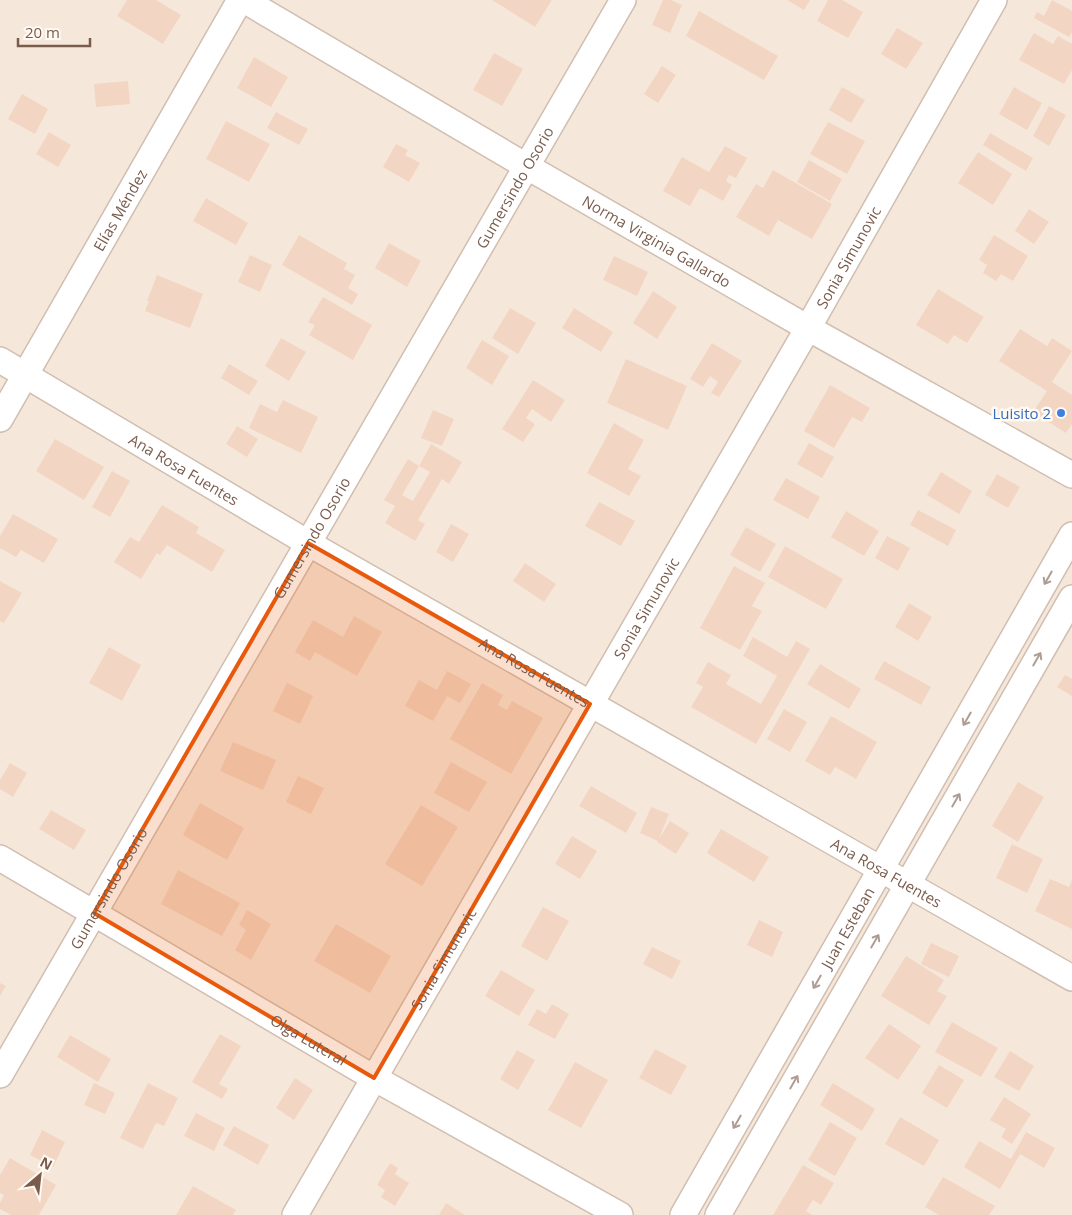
<svg xmlns="http://www.w3.org/2000/svg" width="1072" height="1215" font-family="'Open Sans',sans-serif">
  <style>
    .residential { fill: #f5e8da }
    .building { fill: #f3d5c3 }
    .lines { fill: none; stroke-linecap: round; stroke-linejoin: round }
    .street-casing { stroke: #d1beb0; stroke-width: 28 }
    .street { stroke: #fff; stroke-width: 25 }
    .oneway { stroke: #af9d94 }
    .marked { fill: #e8590c; fill-opacity: 0.2; stroke: #e8590c; stroke-width: 4; stroke-linejoin: round }
    .shop-dot { fill: #3f7fe0; stroke: #fffaf3; stroke-width: 2 }
    .labels { text-anchor: middle; dominant-baseline: central; stroke-width: 5; stroke-linejoin: round; paint-order: stroke }
    .street-label { font-size: 15px; fill: #7a5c4d; stroke: #fffaf3 }
    .shop-label { font-size: 15px; fill: #366cbe; stroke: #fffaf3; text-anchor: end }
  </style>
  <rect width="100%" height="100%" fill="#fdf6ec"/>
  <path class="residential" d="M0,0H1072V1215H0Z"/>
  <path class="building" d="M127,0H156L181,15L163,44L117,16Z
    M492,0H552L535,27Z
    M663,0H671L682,5L670,33L652,25Z
    M787,0H810L804,10Z
    M828,0H842L863,12L848,38L817,21Z
    M1052,0L1072,11V32L1069,37L1034,18L1037,12L1044,16Z
    M699,11L778,56L764,80L686,36Z
    M897,28L923,43L906,69L881,54Z
    M1034,33L1053,44L1058,36L1072,44V70L1064,84L1019,60Z
    M494,53L523,69L502,106L473,90Z
    M254,57L288,77L271,107L237,88Z
    M662,66L676,75L658,103L644,94Z
    M128,81L130,104L96,107L94,84Z
    M842,87L865,100L851,123L829,110Z
    M1014,87L1042,103L1027,130L999,114Z
    M22,94L48,109L35,134L8,119Z
    M1049,106L1066,115L1049,146L1033,136Z
    M276,112L308,129L299,145L267,128Z
    M226,121L270,144L249,182L206,159Z
    M828,122L865,141L847,174L810,154Z
    M49,132L71,145L58,167L36,154Z
    M990,133L1033,158L1026,171L983,145Z
    M396,144L408,150L405,155L420,163L409,182L383,167Z
    M725,146L747,158L736,178L729,175L726,181L732,185L723,201L700,188L690,206L663,191L682,157L709,172Z
    M978,152L1012,174L993,205L958,183Z
    M809,160L842,179L830,201L797,182Z
    M773,170L832,204L812,239L778,220L769,236L736,217L756,184L763,188Z
    M206,198L248,223L236,245L193,221Z
    M1029,209L1049,222L1034,244L1015,231Z
    M299,235L347,263L344,269L355,275L348,288L358,294L352,305L282,265Z
    M994,235L1028,256L1013,281L1001,274L996,281L983,273L987,265L979,260Z
    M389,243L421,261L407,287L375,268Z
    M250,255L272,265L260,292L238,282Z
    M614,256L648,272L637,296L603,280Z
    M157,275L203,294L190,328L145,311L149,301H147Z
    M938,289L984,317L967,343L954,335L948,344L916,325Z
    M653,291L677,307L657,339L633,323Z
    M323,297L372,325L353,360L309,335L315,325L308,322Z
    M510,308L536,323L518,354L492,338Z
    M574,308L613,332L601,352L562,328Z
    M1020,329L1047,346L1052,338L1072,351L1052,382L1072,395V424L1066,433L1033,412L1047,391L999,361Z
    M281,338L306,352L289,381L265,366Z
    M482,340L509,356L492,385L466,368Z
    M712,343L742,361L719,397L711,393L718,382L710,376L703,387L690,379Z
    M626,359L687,386L668,430L607,403Z
    M229,364L258,381L249,395L221,378Z
    M533,380L565,400L551,422L532,409L526,418L535,424L523,442L502,429Z
    M830,385L870,408L862,422L852,417L834,448L804,431Z
    M283,400L318,417L301,453L249,428L260,404L277,412Z
    M433,410L454,419L442,446L421,438Z
    M614,423L644,440L628,469L641,476L629,496L587,473Z
    M237,426L258,439L247,457L226,444Z
    M55,439L104,467L84,500L36,471Z
    M809,443L834,457L822,478L797,464Z
    M431,444L462,462L449,484L442,479L418,520L425,524L415,541L385,523L395,506L384,500L408,459L419,466L402,495L413,501L430,472L419,466Z
    M112,471L130,481L110,517L92,507Z
    M941,472L972,491L959,514L927,495Z
    M997,474L1020,487L1008,508L985,495Z
    M786,478L820,497L808,519L773,500Z
    M599,502L635,521L621,546L585,526Z
    M162,505L199,527L196,533L225,550L212,572L167,545L160,555L157,553L141,579L114,562L130,537L139,542Z
    M918,510L956,530L948,546L910,525Z
    M846,511L879,531L864,556L831,537Z
    M13,514L58,539L44,563L21,550L16,557L0,548V536Z
    M451,524L469,534L453,562L436,552Z
    M746,527L776,544L760,572L730,555Z
    M887,536L910,548L898,571L875,558Z
    M785,546L843,579L826,609L768,577Z
    M525,563L556,584L544,602L513,581Z
    M734,566L765,583L752,606L762,611L740,650L700,628Z
    M0,581L22,593L4,623L0,621Z
    M909,603L932,617L918,641L895,627Z
    M354,616L382,632L357,676L315,652L310,661L295,652L313,620L343,637Z
    M753,637L787,657L796,641L810,649L756,744L691,707L703,687L696,683L708,662L731,675L726,684L761,704L777,676L743,656Z
    M109,647L141,665L122,701L89,683Z
    M884,661L931,687L921,705L874,679Z
    M820,664L861,689L849,709L807,684Z
    M447,671L471,684L460,703L447,696L433,721L405,706L419,680L437,690Z
    M1065,675L1072,679V696L1057,687Z
    M287,683L313,696L300,724L273,711Z
    M482,683L503,695L498,705L507,710L512,701L543,718L511,774L450,739Z
    M784,709L807,722L790,752L767,739Z
    M831,716L877,742L856,779L835,767L830,775L805,761Z
    M233,742L276,760L263,790L220,771Z
    M451,762L487,782L469,812L434,793Z
    M10,763L27,773L13,797L0,789V780Z
    M298,776L324,788L311,814L286,802Z
    M1018,782L1044,797L1018,842L992,826Z
    M591,786L637,813L626,833L579,806Z
    M200,803L244,828L227,860L183,835Z
    M421,805L458,827L422,886L385,864Z
    M651,807L669,814L658,841L640,833Z
    M51,810L86,830L74,850L39,829Z
    M670,821L689,833L676,854L657,842Z
    M721,829L769,857L754,882L707,853Z
    M572,836L597,851L580,879L555,864Z
    M1012,844L1043,859L1027,893L996,878Z
    M178,870L240,903L222,936L161,904Z
    M1050,879L1069,887L1072,880V929L1035,911Z
    M543,907L569,921L547,961L521,946Z
    M247,910L271,924L251,960L235,950L246,930L239,925Z
    M759,920L783,932L772,957L747,945Z
    M336,924L391,956L370,993L314,961Z
    M931,943L959,956L949,977L921,964Z
    M652,947L681,961L672,979L643,964Z
    M906,956L944,980L937,991L947,996L929,1025L881,996Z
    M501,970L535,990L519,1016L485,996Z
    M0,983L6,986L0,996Z
    M552,1004L569,1014L555,1039L528,1025L537,1009L546,1014Z
    M952,1022L998,1048L981,1077L935,1052Z
    M889,1024L921,1046L898,1080L865,1058Z
    M220,1034L241,1046L219,1084L228,1089L222,1099L192,1082Z
    M70,1035L111,1059L98,1082L57,1057Z
    M655,1049L687,1066L671,1095L639,1078Z
    M517,1050L535,1060L518,1090L500,1079Z
    M1010,1051L1034,1066L1019,1091L994,1077Z
    M575,1062L608,1080L581,1128L548,1110Z
    M939,1065L964,1080L947,1108L922,1093Z
    M295,1078L313,1090L294,1120L276,1108Z
    M94,1083L115,1093L105,1114L84,1105Z
    M148,1083L178,1098L164,1126L156,1123L143,1149L120,1138Z
    M833,1083L875,1109L862,1131L820,1105Z
    M1004,1097L1031,1114L1012,1144L1001,1137L1006,1129L990,1120Z
    M196,1113L225,1128L214,1151L184,1136Z
    M900,1117L939,1140L924,1166L885,1144Z
    M830,1122L857,1138L835,1176L808,1160Z
    M234,1126L269,1145L258,1165L223,1145Z
    M42,1130L65,1142L53,1167L30,1155Z
    M1026,1132L1055,1148L1044,1168L1020,1154L1000,1189L964,1167L979,1141L1011,1159Z
    M10,1158L56,1185L39,1215H11L0,1209V1203L4,1195L0,1193V1175Z
    M390,1163L398,1168L395,1174L409,1183L395,1206L381,1197L385,1190L377,1185Z
    M803,1165L834,1183L821,1205L813,1200L806,1211L812,1215H773Z
    M943,1177L995,1206L989,1215H939L925,1207Z
    M193,1186L236,1210L233,1215H176Z
    M446,1203L465,1215H439Z"/>
  <g class="lines">
    <defs>
      <g id="street">
        <path id="s1" d="M244,0L526,166L808,328L1072,475"/>
        <path id="s2" d="M0,360L308,543L1072,978"/>
        <path id="s3" d="M0,419L240,0"/>
        <path id="s4" d="M0,858L374,1078L620,1215"/>
        <path id="s5" d="M0,1075L623,0"/>
        <path id="s6" d="M295,1215L808,328L994,0"/>
        <path id="s7" d="M683,1215L1072,535"/>
        <path d="M718,1215L1072,598"/>
      </g>
    </defs>
    <use href="#street" class="street-casing"/>
    <use href="#street" class="street"/>
  </g>
  <defs><path id="oneway-shaft" d="M-6 0H5M1.5-3L5.5 0L1.5 3" fill="none" stroke-width="1.6" stroke-linecap="round" stroke-linejoin="round" transform="scale(1.25)"/></defs>
  <g class="oneway">
    <use href="#oneway-shaft" transform="translate(1048 578) rotate(120)"/>
    <use href="#oneway-shaft" transform="translate(1037 659) rotate(-60)"/>
    <use href="#oneway-shaft" transform="translate(967 719) rotate(120)"/>
    <use href="#oneway-shaft" transform="translate(956 800) rotate(-60)"/>
    <use href="#oneway-shaft" transform="translate(875 941) rotate(-60)"/>
    <use href="#oneway-shaft" transform="translate(817 982) rotate(120)"/>
    <use href="#oneway-shaft" transform="translate(794 1082) rotate(-60)"/>
    <use href="#oneway-shaft" transform="translate(737 1122) rotate(120)"/>
  </g>
  <path class="marked" d="M308,543L590,704L374,1078L94,913Z"/>
  <circle class="shop-dot" cx="1061" cy="413" r="5"/>
  <g class="labels">
    <g class="street-label">
      <text stroke="none"><textPath href="#s5" startOffset="1026">Gumersindo Osorio</textPath></text>
      <text stroke="none"><textPath href="#s3" startOffset="241">Elías Méndez</textPath></text>
      <text stroke="none"><textPath href="#s1" startOffset="478">Norma Virginia Gallardo</textPath></text>
      <text stroke="none"><textPath href="#s6" startOffset="1106">Sonia Simunovic</textPath></text>
      <text stroke="none"><textPath href="#s2" startOffset="214">Ana Rosa Fuentes</textPath></text>
      <text stroke="none"><textPath href="#s5" startOffset="621">Gumersindo Osorio</textPath></text>
      <text stroke="none"><textPath href="#s6" startOffset="701">Sonia Simunovic</textPath></text>
      <text stroke="none"><textPath href="#s2" startOffset="619">Ana Rosa Fuentes</textPath></text>
      <text stroke="none"><textPath href="#s2" startOffset="1024">Ana Rosa Fuentes</textPath></text>
      <text stroke="none"><textPath href="#s5" startOffset="216">Gumersindo Osorio</textPath></text>
      <text stroke="none"><textPath href="#s7" startOffset="331">Juan Esteban</textPath></text>
      <text stroke="none"><textPath href="#s6" startOffset="296">Sonia Simunovic</textPath></text>
      <text stroke="none"><textPath href="#s4" startOffset="358">Olga Luteral</textPath></text>
    </g>
    <g class="shop-label">
      <text x="1051" y="413">Luisito 2</text>
    </g>
  </g>
  <g transform="translate(40 1175) rotate(28)" stroke="#fffaf3" stroke-width="4" paint-order="stroke">
  <path d="M0-4L9 19L0 12L-9 19Z" fill="#7a5c4d"/>
  <text y="-8" font-size="14" font-weight="bold" text-anchor="middle" fill="#7a5c4d">N</text>
  </g>
  <path d="M18 38v8h72v-8" fill="none" stroke="#7a5c4d" stroke-width="2.5"/>
  <text x="25" y="38" font-size="15" fill="#7a5c4d" stroke="#fffaf3" stroke-width="4" paint-order="stroke">20 m</text>
</svg>
